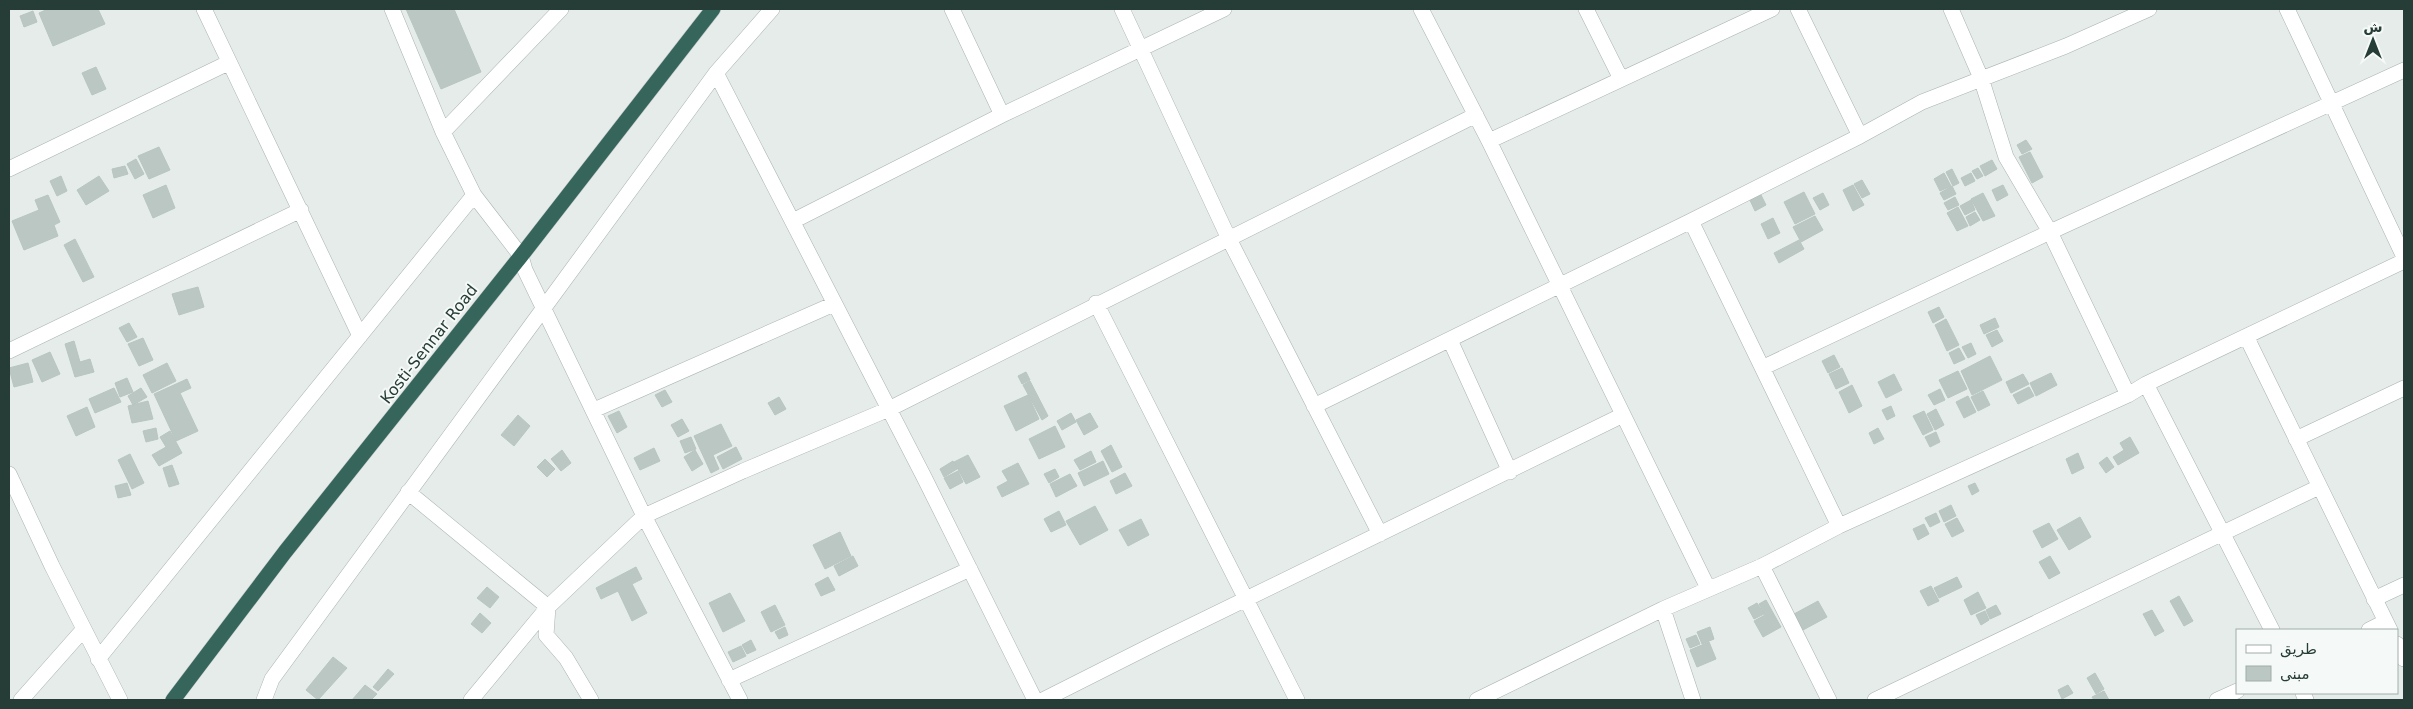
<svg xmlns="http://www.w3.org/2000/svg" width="2413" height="709" font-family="'DejaVu Sans',Cairo,sans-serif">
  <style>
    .building { fill: #bbc7c2; stroke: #b8c5c0 }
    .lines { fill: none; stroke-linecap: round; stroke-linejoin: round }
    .minor-casing { stroke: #a8b4b0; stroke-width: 16 }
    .highway-casing { stroke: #c2c8c7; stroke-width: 16 }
    .minor { stroke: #fff; stroke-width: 15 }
    .highway { stroke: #36655b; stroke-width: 15 }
    .labels { text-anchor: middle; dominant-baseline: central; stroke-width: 4; stroke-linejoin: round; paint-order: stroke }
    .street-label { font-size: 16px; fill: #263c36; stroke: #f5f9f7 }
  </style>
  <rect width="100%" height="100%" fill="#e5ece9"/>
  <path class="building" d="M48,9H98L105,24L53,46L39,13Z
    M406,9H454L481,72L441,89Z
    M33,11L37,22L24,27L20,16Z
    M96,67L106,89L92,95L82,73Z
    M2026,140L2032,149L2022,154L2017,145Z
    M159,147L170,170L149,179L138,156Z
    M2030,152L2043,177L2032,183L2019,157Z
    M136,159L144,174L135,179L127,164Z
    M1992,160L1997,169L1985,176L1980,166Z
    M125,166L128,174L114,178L112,169Z
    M1978,168L1983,176L1977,179L1972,171Z
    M1952,169L1959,183L1953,186L1946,172Z
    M1944,173L1951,186L1940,191L1934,179Z
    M1971,173L1975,181L1965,186L1961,178Z
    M61,176L67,191L57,196L50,181Z
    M99,176L109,191L86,205L77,190Z
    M1862,180L1870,194L1862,198L1854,184Z
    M166,185L175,208L153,218L143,195Z
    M1853,185L1864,205L1853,211L1843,190Z
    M2003,185L2008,195L1997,201L1992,190Z
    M1952,186L1956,194L1944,200L1940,193Z
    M1804,192L1815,214L1795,224L1784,202Z
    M1760,193L1766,205L1755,211L1749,198Z
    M1823,193L1829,205L1820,210L1813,198Z
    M1983,193L1995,216L1983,221L1971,199Z
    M48,195L60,222L54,225L58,236L24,250L12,221L39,210L35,200Z
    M1955,197L1959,205L1948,210L1944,203Z
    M1971,200L1975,210L1965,215L1960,206Z
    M1958,207L1968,226L1957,231L1947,213Z
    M1975,212L1980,220L1970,226L1966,217Z
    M1815,216L1823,230L1801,242L1793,227Z
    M1773,218L1780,233L1768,239L1761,224Z
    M75,239L94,277L83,282L64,245Z
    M1799,240L1804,249L1779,263L1774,253Z
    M198,287L204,307L179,315L172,294Z
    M1939,307L1944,317L1933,323L1928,312Z
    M1995,318L1999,327L1984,334L1980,325Z
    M1946,319L1959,345L1947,351L1935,325Z
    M129,323L137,337L127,342L119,328Z
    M1997,330L2003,341L1992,347L1986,335Z
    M143,338L153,360L139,366L128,344Z
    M74,341L80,362L90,359L94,372L75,377L65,344Z
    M1971,343L1976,354L1968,358L1962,347Z
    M1959,348L1965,359L1954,364L1949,353Z
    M50,352L60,374L42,382L32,360Z
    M1834,355L1840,367L1828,373L1822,361Z
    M1990,356L2002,380L1972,395L1961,371Z
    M28,363L33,382L14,387L9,368Z
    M167,363L176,381L152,393L143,375Z
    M1842,368L1849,383L1836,389L1829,374Z
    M1958,371L1967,389L1948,398L1939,380Z
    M1026,372L1030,380L1022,384L1018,376Z
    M2051,373L2057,385L2036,396L2030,383Z
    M1894,374L1902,390L1886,398L1878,382Z
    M2023,374L2029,384L2011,393L2006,382Z
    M127,378L133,392L120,397L115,383Z
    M187,379L191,388L180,393L198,431L176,441L154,394Z
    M1030,381L1048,416L1042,420L1023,385Z
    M1852,385L1862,406L1849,413L1839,392Z
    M2029,387L2034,396L2018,404L2013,395Z
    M114,388L121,402L95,413L89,399Z
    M141,388L147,397L133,405L128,396Z
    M1940,389L1945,400L1934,405L1928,395Z
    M665,390L672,402L662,407L655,395Z
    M1983,391L1990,405L1978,411L1971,397Z
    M1028,395L1039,419L1016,431L1004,406Z
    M1968,396L1976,412L1964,418L1956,402Z
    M779,397L786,409L775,415L768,403Z
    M148,401L153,419L132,423L128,406Z
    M1891,406L1895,416L1887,420L1882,410Z
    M87,407L95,427L76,436L67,416Z
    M1936,409L1944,425L1935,430L1927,414Z
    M619,411L627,427L617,433L608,416Z
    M1924,411L1933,430L1923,435L1913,416Z
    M1071,413L1076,422L1062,430L1057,421Z
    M1090,413L1098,427L1084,435L1076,420Z
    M518,415L530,426L514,446L501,435Z
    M682,419L689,431L678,437L671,425Z
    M721,424L732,446L713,455L719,469L711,473L694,436Z
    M1055,426L1065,447L1039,459L1029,439Z
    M156,428L158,439L146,442L143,431Z
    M1878,428L1884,439L1874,444L1869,433Z
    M170,431L182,453L159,466L152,455L166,447L160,437Z
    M1936,432L1940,442L1930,447L1925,437Z
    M691,437L696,449L685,453L680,441Z
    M2130,437L2139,453L2118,465L2113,457L2124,450L2120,443Z
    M1111,445L1122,467L1112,472L1101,451Z
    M736,447L742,459L723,469L717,457Z
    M654,448L660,461L640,470L634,458Z
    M562,450L571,463L561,471L551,459Z
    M695,450L703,464L692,471L684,457Z
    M1091,451L1096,462L1080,470L1074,460Z
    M2078,453L2084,468L2072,474L2066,459Z
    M130,454L144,483L132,489L118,460Z
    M968,455L980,477L966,484L954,462Z
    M2107,457L2114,467L2106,473L2099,463Z
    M545,459L555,469L547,477L537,467Z
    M953,461L957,469L944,477L940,469Z
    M1103,461L1109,474L1084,486L1078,473Z
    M1018,463L1029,484L1002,497L997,487L1008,481L1002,471Z
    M172,465L179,484L169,487L163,468Z
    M1055,469L1059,477L1049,483L1044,474Z
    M958,471L963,482L950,489L944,478Z
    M1125,473L1132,486L1116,494L1110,481Z
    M1070,474L1077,486L1056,497L1050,484Z
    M127,483L131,495L118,498L115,486Z
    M1975,483L1979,491L1972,495L1968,486Z
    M1951,505L1956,516L1944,522L1939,511Z
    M1095,506L1108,530L1080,545L1066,521Z
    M1059,511L1066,525L1051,532L1044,519Z
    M1936,513L1940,522L1930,527L1925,518Z
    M2080,517L2091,537L2069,550L2057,530Z
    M1957,518L1964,531L1952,537L1945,524Z
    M1141,519L1149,535L1128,546L1119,530Z
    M2049,523L2058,539L2042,548L2033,531Z
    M1924,524L1929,534L1918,540L1913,529Z
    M840,532L851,556L825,569L813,545Z
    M853,556L858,566L839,576L834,566Z
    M2050,556L2060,573L2049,579L2039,562Z
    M636,567L642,579L632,584L647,613L632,621L618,591L601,599L596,588Z
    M828,577L835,590L821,596L815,584Z
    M1957,577L1962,587L1939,598L1934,588Z
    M1931,586L1939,601L1928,606L1920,591Z
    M487,587L499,597L490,608L477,598Z
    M1978,592L1986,608L1971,615L1964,600Z
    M730,593L745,621L723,632L709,603Z
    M2179,596L2193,621L2184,626L2170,601Z
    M1766,600L1781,627L1763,637L1754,621L1765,615L1759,604Z
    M1818,601L1827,617L1803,630L1794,614Z
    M1757,603L1764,614L1754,619L1748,608Z
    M775,605L785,625L771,632L761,612Z
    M1996,605L2001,614L1990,619L1986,610Z
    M2152,610L2164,631L2155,636L2143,614Z
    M1985,611L1989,620L1981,625L1976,615Z
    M480,613L491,623L482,633L471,624Z
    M785,627L788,635L779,639L775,632Z
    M1710,627L1714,639L1702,644L1697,632Z
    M1696,635L1700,644L1690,648L1686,639Z
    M751,640L756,650L747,654L742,645Z
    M1709,642L1716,659L1697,667L1690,650Z
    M741,646L746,656L733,662L728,652Z
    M333,657L347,668L318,700L306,690Z
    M388,669L394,674L378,691L373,687Z
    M2095,673L2104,689L2096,694L2087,678Z
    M365,685L377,694L371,700H352Z
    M2068,685L2073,693L2062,699L2058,690Z
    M2104,691L2109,700H2094L2092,697Z"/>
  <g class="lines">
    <defs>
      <path id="minor" d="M204,9L360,336
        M392,9L443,132L474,195L521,256L525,270L644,516L740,700
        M952,9L1002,115
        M1122,9L1229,239L1380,534
        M1421,9L1489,141L1708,588
        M1586,9L1621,79
        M1798,9L1860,136
        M1951,9L1981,78L2006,157L2050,232L2128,395
        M2287,9L2404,257
        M716,73L924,477L1035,700
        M443,132L561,9
        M1489,141L1772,9
        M9,169L228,63
        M793,221L1002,115L1224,9
        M1691,221L1839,526
        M1096,303L1297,700
        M2247,338L2390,630
        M1450,340L1510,472
        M9,351L301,210
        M1764,367L2050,232L2404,70
        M2146,384L2272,630
        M1314,406L1691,221L1860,136L1922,102L2066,46L2149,9
        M594,410L834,304
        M2296,439L2404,388
        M9,474L52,566L120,700
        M408,492L548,607L546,635L566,658L591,700
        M1762,566L1829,700
        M2374,599L2404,585
        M1663,609L1693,700
        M2369,630L2385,622
        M2397,644L2404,659
        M98,659L474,195
        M729,680L970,569
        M2303,693L2306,700
        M21,700L83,630
        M264,700L272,679L716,73L772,9
        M471,700L548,607L644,516L743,471L889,409L1476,115
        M1043,700L1162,640L1623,415
        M1477,700L1663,609L1762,566L1839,526L2128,395L2146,384L2404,261
        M1875,700L2319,487
        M2217,700L2237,691"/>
      <path id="highway" d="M173,700L285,552L521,256L713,9"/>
    </defs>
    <use href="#minor" class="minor-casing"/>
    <use href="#highway" class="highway-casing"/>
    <use href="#minor" class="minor"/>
    <use href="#highway" class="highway"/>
  </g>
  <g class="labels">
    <g class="street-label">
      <text transform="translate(429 344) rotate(-52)">Kosti-Sennar Road</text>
    </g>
  </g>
  <rect width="2413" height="709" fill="none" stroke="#263c36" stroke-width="20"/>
  <rect x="2236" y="629" width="162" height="65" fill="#f5f9f7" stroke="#a2adaa"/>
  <rect x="2246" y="645" width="25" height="8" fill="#ffffff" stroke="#a2adaa"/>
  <text x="2280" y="654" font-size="15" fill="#263c36">طريق</text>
  <rect x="2246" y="666" width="25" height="15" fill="#bbc7c2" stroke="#a2adaa"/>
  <text x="2280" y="679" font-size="15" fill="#263c36">مبنى</text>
  <g transform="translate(2373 40)" stroke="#f5f9f7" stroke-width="4" paint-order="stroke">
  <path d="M0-4L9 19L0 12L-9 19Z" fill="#263c36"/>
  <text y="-8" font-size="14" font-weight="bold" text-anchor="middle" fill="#263c36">ش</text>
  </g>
</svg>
